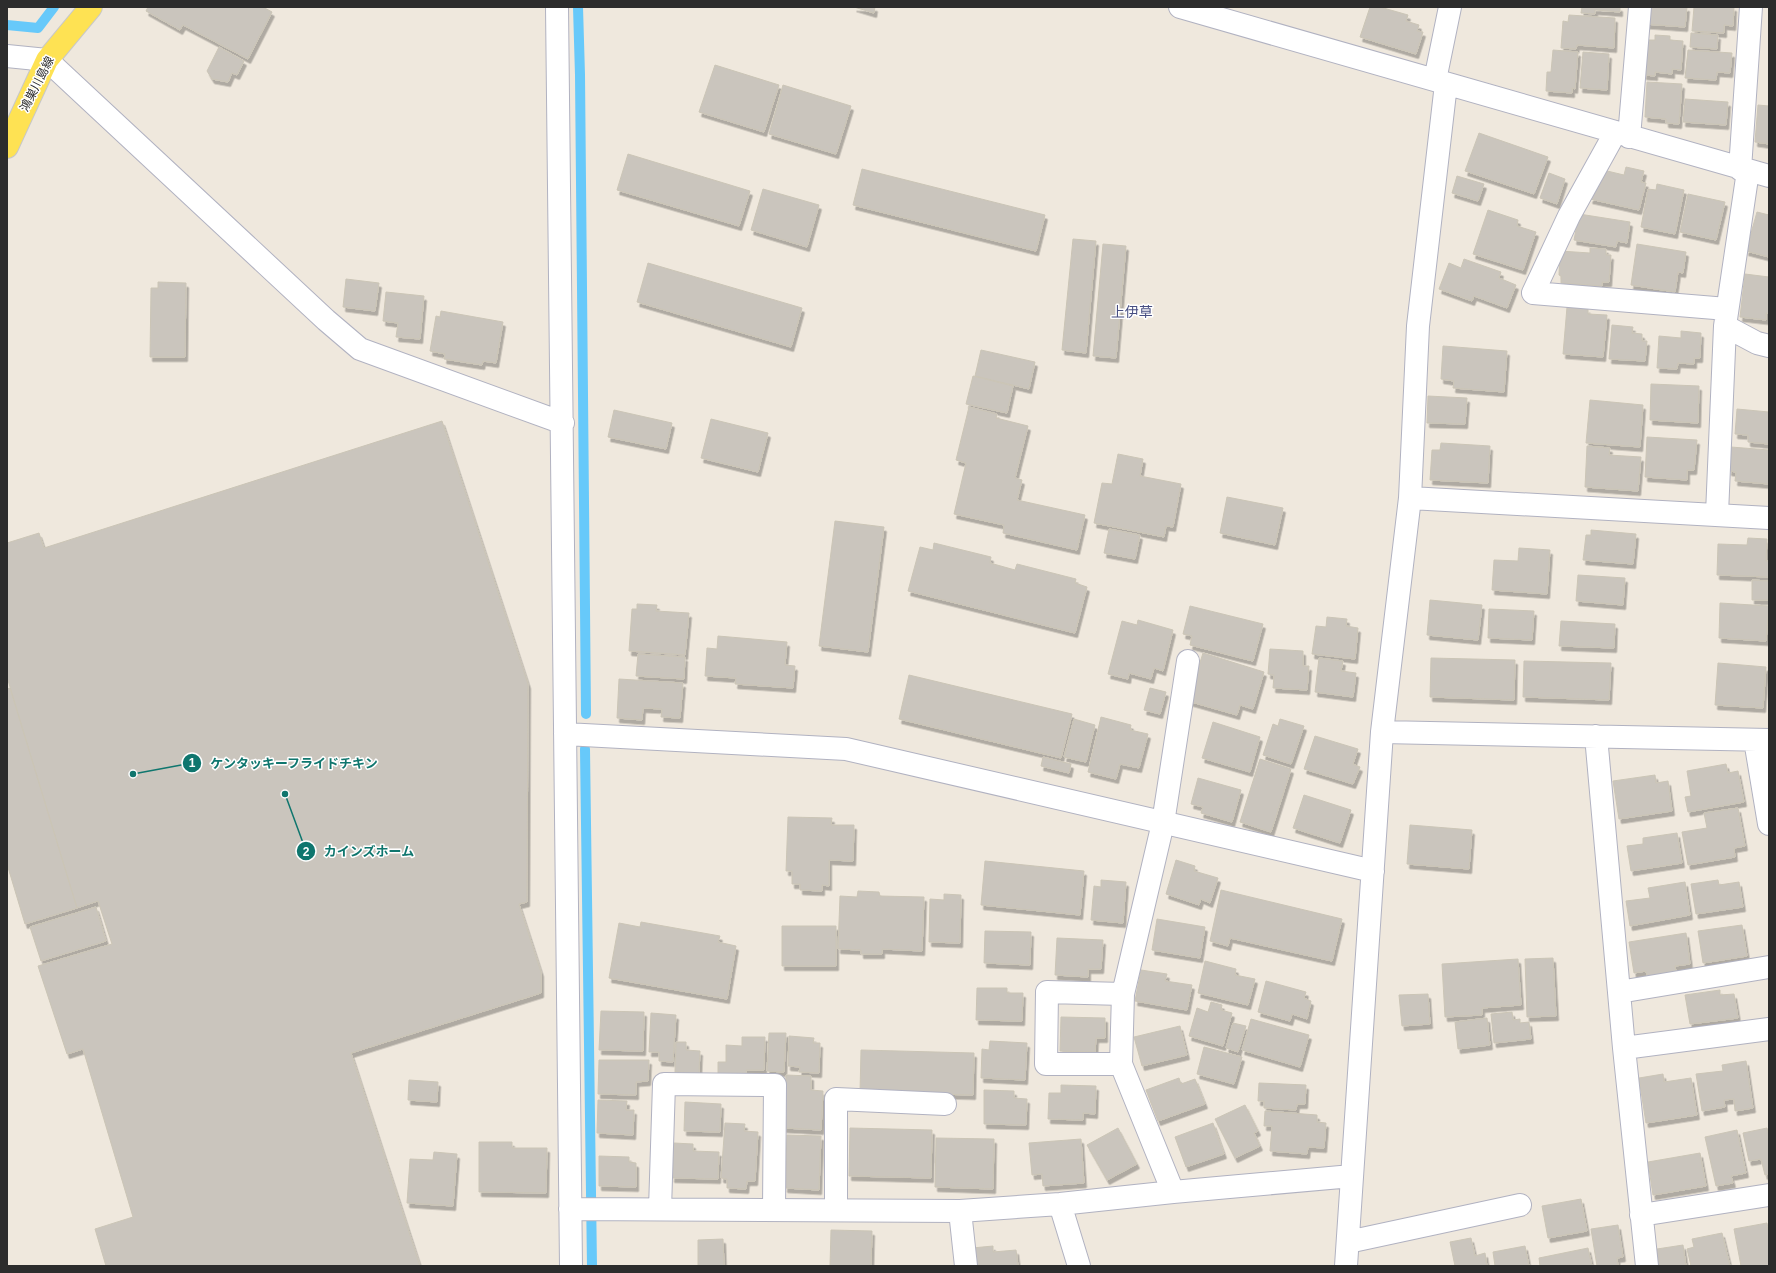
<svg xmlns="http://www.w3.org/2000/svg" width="1776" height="1273" font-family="Helvetica,'Noto Sans JP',sans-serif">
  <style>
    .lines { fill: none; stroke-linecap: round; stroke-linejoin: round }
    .stream { stroke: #67c9fa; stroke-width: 10 }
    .building { fill: #cac5bd; stroke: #cbc5b6; filter: url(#shadow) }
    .minor-casing { stroke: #b1b2c1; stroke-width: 24 }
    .major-casing { stroke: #c8c8c8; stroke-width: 24 }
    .minor { stroke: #fff; stroke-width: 22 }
    .major { stroke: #fee253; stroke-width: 22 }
    .labels { text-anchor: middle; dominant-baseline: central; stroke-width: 3; stroke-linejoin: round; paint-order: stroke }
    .street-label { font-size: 12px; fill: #2c2c2c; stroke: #fff }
    .quarter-label { font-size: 14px; fill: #474e82; stroke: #fff }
    .leader { fill: none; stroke: #0f766e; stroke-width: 1.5 }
    .callout-dot { fill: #0f766e; stroke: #fff; stroke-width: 1.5 }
    .mark-label { font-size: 12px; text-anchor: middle; font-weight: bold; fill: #fff }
    .callout-label { font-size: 13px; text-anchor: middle; font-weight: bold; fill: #0f766e; stroke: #fff; stroke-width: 3; stroke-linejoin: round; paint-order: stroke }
  </style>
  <defs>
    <filter id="shadow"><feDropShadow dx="2.5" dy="4.5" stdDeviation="0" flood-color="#0004"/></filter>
  </defs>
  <rect width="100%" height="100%" fill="#efe8dd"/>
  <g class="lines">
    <path class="stream" d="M578,7L580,75L586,714
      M7,25L38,28L54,7
      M585,749L592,1266"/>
  </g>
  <path class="building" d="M148,7H263L272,12L248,59L183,25L180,30L146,11Z
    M854,7H875L874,13Z
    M1370,7H1380L1408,15L1406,21L1419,25L1417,31L1423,32L1416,54L1360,37Z
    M1582,7H1620V12L1595,10V14L1581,13Z
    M1645,7H1687L1685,27L1644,24Z
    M1694,7H1734L1733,26L1724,25V33L1692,31Z
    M1569,15L1615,18L1614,48L1577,45L1576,49L1561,48L1563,21L1568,22Z
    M1691,33L1718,35L1717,49L1690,47Z
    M1655,35L1670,36V40L1683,41L1681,70L1672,69V74L1655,72V76L1644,75L1647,40H1655Z
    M219,47L244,61L237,75L232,73L228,82L212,79L207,71Z
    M1553,50L1578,52L1575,89L1572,88V93L1546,91L1547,72H1551Z
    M1688,50L1732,53L1730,73L1717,72L1716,80L1685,78Z
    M1583,52L1609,54L1607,90L1580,88Z
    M715,65L779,85L764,132L699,112Z
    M1647,82L1682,84L1679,124L1666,123V119L1645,117Z
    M783,85L851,106L836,154L769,134Z
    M1685,99L1728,102L1726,125L1683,122Z
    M1758,105L1769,106V144L1755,142Z
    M1479,133L1548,157L1534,194L1465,171Z
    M628,154L750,191L739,226L617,190Z
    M1626,167L1644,171L1641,182L1646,183L1639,210L1590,199L1603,170L1624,175Z
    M862,169L1045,215L1036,251L853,205Z
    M1549,173L1565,179L1557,204L1540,198Z
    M1457,176L1484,184L1478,201L1452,193Z
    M1657,184L1684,190L1675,234L1641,227L1648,189L1656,190Z
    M763,189L819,205L807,247L751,230Z
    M1688,194L1725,202L1716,240L1680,232Z
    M1488,210L1518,220L1517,226L1536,232L1523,270L1473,254Z
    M1757,212L1769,215V257L1746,251Z
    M1579,214L1630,222L1627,243L1617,241L1616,247L1574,240Z
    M1073,239L1096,241L1086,353L1062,350Z
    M1103,244L1126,246L1116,358L1093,356Z
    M1637,244L1686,252L1683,273L1678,272L1675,292L1631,285Z
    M1590,248L1606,249V255H1611L1609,282H1602V286L1561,283V276L1559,275L1560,251L1590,253Z
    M1464,259L1501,272L1499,278L1516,285L1507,308L1474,296L1472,301L1439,289L1449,263L1461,268Z
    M648,263L802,308L791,347L637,302Z
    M1745,274L1769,277V313H1766V320L1740,317Z
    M346,279L379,283L375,311L343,307Z
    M158,282L186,283L185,357H150L151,288H158Z
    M386,292L424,296L420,339L396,337L398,323L383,321Z
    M1567,307L1588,309V314L1607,315L1603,357L1563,354Z
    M441,311L503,322L496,363L483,361L482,365L444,359L445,354L430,351L436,316L440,317Z
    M1612,325L1633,327L1632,333L1642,334V341H1647L1645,361L1609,359Z
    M1681,331L1701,333L1700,358H1694V364L1678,363L1677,369L1657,368L1659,336L1681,338Z
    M1443,346L1507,351L1504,392L1453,388L1454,381L1441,379Z
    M981,350L1035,362L1029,389L975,376Z
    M973,376L1013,386L1007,413L966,404Z
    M1651,384L1699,386L1698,423L1650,420Z
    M1428,396L1467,398L1465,424L1427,423Z
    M1590,400L1643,405L1640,447L1586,443Z
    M969,407L997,414L996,418L1028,426L1015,478L1022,480L1017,500L1085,515L1077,550L1003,533L1004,525L954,514L966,463L956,460Z
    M1737,409L1769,412V444L1748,442V435L1735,434Z
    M614,410L672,423L666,449L608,437Z
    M711,419L768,433L758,472L701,458Z
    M442,421L528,684L527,902L519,904L541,972V993L351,1053L420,1266H106L95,1229L133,1217L83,1049L67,1054L38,966L112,944L98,901L77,908L7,677V543L39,533L44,548Z
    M1647,437L1697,440L1694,470H1687V480L1645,477Z
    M1441,443L1490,446L1488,483L1430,480L1432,450H1440Z
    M1587,446L1610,448L1609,455L1641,457L1638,491L1585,487Z
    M1731,447L1769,450V484L1735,481L1736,472L1729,471Z
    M1118,454L1143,459L1140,476L1181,484L1173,527L1166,526L1164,537L1094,523L1102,483L1112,484Z
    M1227,497L1283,508L1275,545L1220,533Z
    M835,521L884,527L868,652L819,646Z
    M1109,529L1140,535L1135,559L1104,553Z
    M1591,530L1636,534L1633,564L1583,560L1586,535H1591Z
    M1748,538L1767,539L1766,561H1769V577L1717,575L1718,544L1747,545Z
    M934,543L991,557L990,563L1015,570L1017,564L1076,579L1075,583L1087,587L1075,633L908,591L920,547L933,550Z
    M1519,548L1550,550L1547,594L1492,590L1494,560L1518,561Z
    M1578,575L1625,578L1623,605L1576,601Z
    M1752,580L1769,581V600H1752Z
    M1430,600L1482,605L1478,640L1427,635Z
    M1720,603L1769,606L1766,641L1719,638Z
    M637,604L657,605L656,611L689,613L685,655L629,651L632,609H637Z
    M1190,606L1263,624L1253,661L1190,645L1192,636L1183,634Z
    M1489,609L1534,611L1532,640L1488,638Z
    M1327,617L1347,619L1346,626L1358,628L1355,659L1312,654L1316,626L1326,627Z
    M1138,620L1173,630L1163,671L1154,668L1151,679L1129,673L1128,679L1108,674L1122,621L1137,625Z
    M1561,621L1615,624L1614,648L1559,646Z
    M718,636L787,642L785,665L795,666L793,688L735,684L736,678L705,676L707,648L717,649Z
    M1270,649L1303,651V666H1309L1307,690L1273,688L1274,675L1268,674Z
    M1203,653L1264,672L1253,709L1240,705L1237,715L1188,701Z
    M638,654L685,657L684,679L636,676Z
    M1319,658L1343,661L1341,671L1356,673L1353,697L1315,692Z
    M1431,658L1515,660L1514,700L1430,697Z
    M1524,661L1611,663L1609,700L1523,697Z
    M1718,663L1766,667L1763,708L1715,705Z
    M909,675L1072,714L1061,758L899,719Z
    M619,679L683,683L680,718L661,717L662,709L643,708L642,720L617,718Z
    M10,688L77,908L25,924L7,864V689Z
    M1150,688L1166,692L1160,714L1144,710Z
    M1101,717L1131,725L1130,730L1148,734L1139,768L1120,764L1116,779L1088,772Z
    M1074,719L1095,725L1086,762L1064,757Z
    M1280,719L1304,726L1291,764L1263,755L1273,724L1278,726Z
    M1213,722L1260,737L1250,772L1202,758Z
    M1315,736L1358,749L1353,764L1360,767L1353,784L1304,769Z
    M1043,757L1071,764L1069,773L1041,766Z
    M1260,759L1291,769L1271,832L1240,822Z
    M1726,764L1728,773L1738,771L1744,802L1688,812L1685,797L1691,796L1687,771Z
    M1655,775L1656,783L1668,781L1672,811L1619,819L1613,781Z
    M1198,778L1241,790L1232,822L1201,813L1203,807L1191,804Z
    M1304,795L1351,810L1340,843L1293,828Z
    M1738,808L1745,846L1734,848L1735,857L1688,865L1682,832L1707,828L1704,813Z
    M788,817L832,818L831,825H854L853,861L829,860V886L822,885V891L800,890V884H792V871H786Z
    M1410,825L1472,830L1469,869L1407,864Z
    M1677,833L1682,863L1631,871L1627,846L1643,844V838Z
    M1176,860L1195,866L1194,871L1218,878L1210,903L1201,899L1199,905L1166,894Z
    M985,861L1084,871L1080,915L981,905Z
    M1101,880L1126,882L1123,923L1091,920L1094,886L1101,887Z
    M1718,880L1719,885L1739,882L1743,907L1696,914L1691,884Z
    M1685,882L1690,915L1630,926L1626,901L1650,898L1648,888Z
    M1221,890L1342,919L1332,961L1230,938L1228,946L1210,941Z
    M858,891L879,892L880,896L924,897L922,951L882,949V954H861V950L838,949L840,896L857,897Z
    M944,894L961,895L960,943L929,942L930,899L944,900Z
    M96,907L106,941L41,961L30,927Z
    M1157,919L1205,927L1200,958L1152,950Z
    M641,922L720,936L718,942L736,946L727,999L609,978L619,923L640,927Z
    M1742,925L1747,956L1703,963L1698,931Z
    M782,926H836V966H782Z
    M985,931L1031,932L1030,965L984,963Z
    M1686,933L1690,964L1675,966L1676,971L1647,976L1646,971L1634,973L1629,942Z
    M1057,938L1103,940L1101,969H1088V977L1055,975Z
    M1553,958L1556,1016L1527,1017L1525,959Z
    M1518,959L1521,1005L1482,1008V1015L1445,1017L1442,964Z
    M1205,961L1236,969L1235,975L1255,979L1248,1005L1198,993Z
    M1141,970L1167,974L1165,981L1192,985L1187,1010L1135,1001Z
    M1266,981L1306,992L1304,998L1311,1001L1307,1019L1292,1014L1290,1021L1258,1012Z
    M977,988H1007V993H1023L1022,1021L976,1020Z
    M1720,990V995L1734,994L1738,1018L1690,1024L1685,995Z
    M1428,994L1430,1024L1402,1026L1399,995Z
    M1211,1002L1222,1005L1221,1010L1232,1013L1223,1046L1189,1036L1197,1008L1208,1012Z
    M601,1011L644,1012L643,1051L599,1050Z
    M1512,1012L1513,1020L1520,1019V1023L1529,1022L1531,1039L1494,1043L1491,1014Z
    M651,1013L676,1015L673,1062L659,1061V1052H649Z
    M1061,1017L1105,1018V1038H1096L1095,1052L1060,1051Z
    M1487,1018L1490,1045L1458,1049L1455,1022Z
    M1251,1019L1309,1035L1300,1067L1242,1050Z
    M1233,1023L1246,1026L1238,1052L1226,1048Z
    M1180,1026L1187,1055L1142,1066L1134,1037Z
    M769,1033H786L784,1072L767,1071Z
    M789,1036L814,1038L813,1043H820L819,1073L799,1072L800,1067L788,1066Z
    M742,1037H765L764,1070H746V1075L718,1074V1062H726V1045L742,1046Z
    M990,1041L1027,1043L1025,1080L981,1078L982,1049L989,1050Z
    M676,1042H686V1050L700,1051L699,1073L675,1072Z
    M1204,1047L1242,1057L1234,1084L1197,1074Z
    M861,1050L974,1053L973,1095L860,1092Z
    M599,1060H649L648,1081L636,1082V1095L598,1094Z
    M1746,1061L1753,1108L1735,1111L1734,1099L1724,1100L1725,1107L1702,1111L1696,1074L1723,1071L1722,1065Z
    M1663,1074L1664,1082L1691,1078L1697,1115L1646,1123L1639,1078Z
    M786,1075L811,1076V1090L823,1091L821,1130L784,1128Z
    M1179,1078L1181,1084L1195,1079L1205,1104L1158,1121L1146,1090Z
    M409,1080L438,1082L437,1102L408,1100Z
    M1259,1083L1306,1085L1305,1104H1297L1296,1110L1264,1108V1101H1258Z
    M1061,1085L1096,1086L1095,1114L1083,1113V1120L1048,1119L1049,1093H1061Z
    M984,1090L1014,1091V1098L1027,1099L1026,1125L984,1124Z
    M598,1100L627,1101L626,1110H634L633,1135L597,1133Z
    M685,1102L721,1104L720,1132L684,1131Z
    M1245,1105L1258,1131L1254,1133L1260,1146L1235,1158L1215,1119Z
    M1265,1111L1317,1115V1122L1326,1123L1324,1148L1308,1147L1307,1154L1270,1151L1272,1126H1264Z
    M725,1123L745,1124L744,1131L758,1132L755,1181H747L746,1189L727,1188V1179L721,1178Z
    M1213,1123L1224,1154L1186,1167L1175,1137Z
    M850,1128L932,1130L931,1178L849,1176Z
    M1118,1128L1137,1164L1107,1180L1087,1145Z
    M1767,1128L1769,1136V1174L1765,1175L1761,1159L1749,1161L1743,1133Z
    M1737,1130L1746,1173L1731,1176L1733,1183L1716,1186L1705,1137Z
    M787,1135L821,1136L819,1190L785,1188Z
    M936,1138L994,1139L993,1189L935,1187Z
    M1081,1139L1084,1183L1043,1186L1042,1174L1032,1175L1029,1143Z
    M479,1142H512V1148H547L546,1193L479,1192Z
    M674,1143L693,1144V1151L719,1152L718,1179L672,1178Z
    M434,1152L457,1154L453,1206L407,1203L410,1159L433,1160Z
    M1700,1153L1706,1186L1653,1195L1648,1162Z
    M599,1156L629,1157V1162L636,1163V1187L599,1186Z
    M1581,1199L1587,1231L1548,1238L1542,1206Z
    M1767,1223L1769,1233V1266H1741L1734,1229Z
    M1618,1225L1623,1257L1617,1258L1618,1266H1597L1591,1229Z
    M831,1230L872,1231L871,1266H830Z
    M1722,1233L1730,1266H1691L1687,1249L1694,1247L1692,1239Z
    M1471,1238L1475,1256L1485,1253L1487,1266H1455L1450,1242Z
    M723,1239L724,1266H698V1240Z
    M1683,1245L1686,1266H1659L1657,1249Z
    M993,1246V1252L1016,1250L1018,1266H975L972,1248Z
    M1525,1246L1529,1266H1495L1493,1252Z
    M1588,1248L1592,1266H1540L1539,1258Z"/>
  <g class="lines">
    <defs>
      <path id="minor" d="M557,7L571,1266
        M1180,7L1769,176
        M7,56L47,60L326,320L360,349L563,423
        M1435,80L1450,7
        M1615,133L1569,216L1533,293L1727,309
        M1629,137L1640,7
        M1740,169L1751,7
        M1725,326L1757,343L1769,346
        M1410,498L1769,518
        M1717,514L1725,326L1748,171
        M1382,732L1769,740
        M565,734L846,749L1373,871
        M1596,736L1624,1048L1647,1266
        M1755,740L1769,824
        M1619,992L1769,967
        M1624,1048L1769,1029
        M1121,1064H1046L1047,992L1123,994
        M1173,1192L1121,1064L1123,994L1163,823L1188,661
        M1060,1204L1079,1266
        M570,1209L960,1211L1060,1204L1173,1192L1352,1176
        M660,1209L664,1084L775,1085L774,1209
        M836,1210V1099L945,1104
        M960,1211L966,1266
        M1641,1215L1769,1195
        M1348,1242L1520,1205
        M1346,1266L1382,732L1410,498L1418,326L1446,84"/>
      <path id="major" d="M7,147L47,60L91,7"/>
    </defs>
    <use href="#minor" class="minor-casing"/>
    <use href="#major" class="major-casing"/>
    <use href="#minor" class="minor"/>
    <use href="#major" class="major"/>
  </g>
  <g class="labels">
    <g class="street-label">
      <text transform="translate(37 84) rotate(-63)">鴻巣川島線</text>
    </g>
    <g class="quarter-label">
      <text x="1132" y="312">上伊草</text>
    </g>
  </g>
  <path class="leader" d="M133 774L192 763M285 794L306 851"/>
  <g class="callout-dot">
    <circle cx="133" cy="774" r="4"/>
    <circle cx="285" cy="794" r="4"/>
    <circle cx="192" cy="763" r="10"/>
    <circle cx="306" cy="851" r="10"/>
  </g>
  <g class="mark-label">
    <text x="192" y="767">1</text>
    <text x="306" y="856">2</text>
  </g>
  <g class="callout-label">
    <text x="294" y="768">ケンタッキーフライドチキン</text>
    <text x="369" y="856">カインズホーム</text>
  </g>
  <rect width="1776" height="1273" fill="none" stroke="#2c2c2c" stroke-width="16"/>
</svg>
